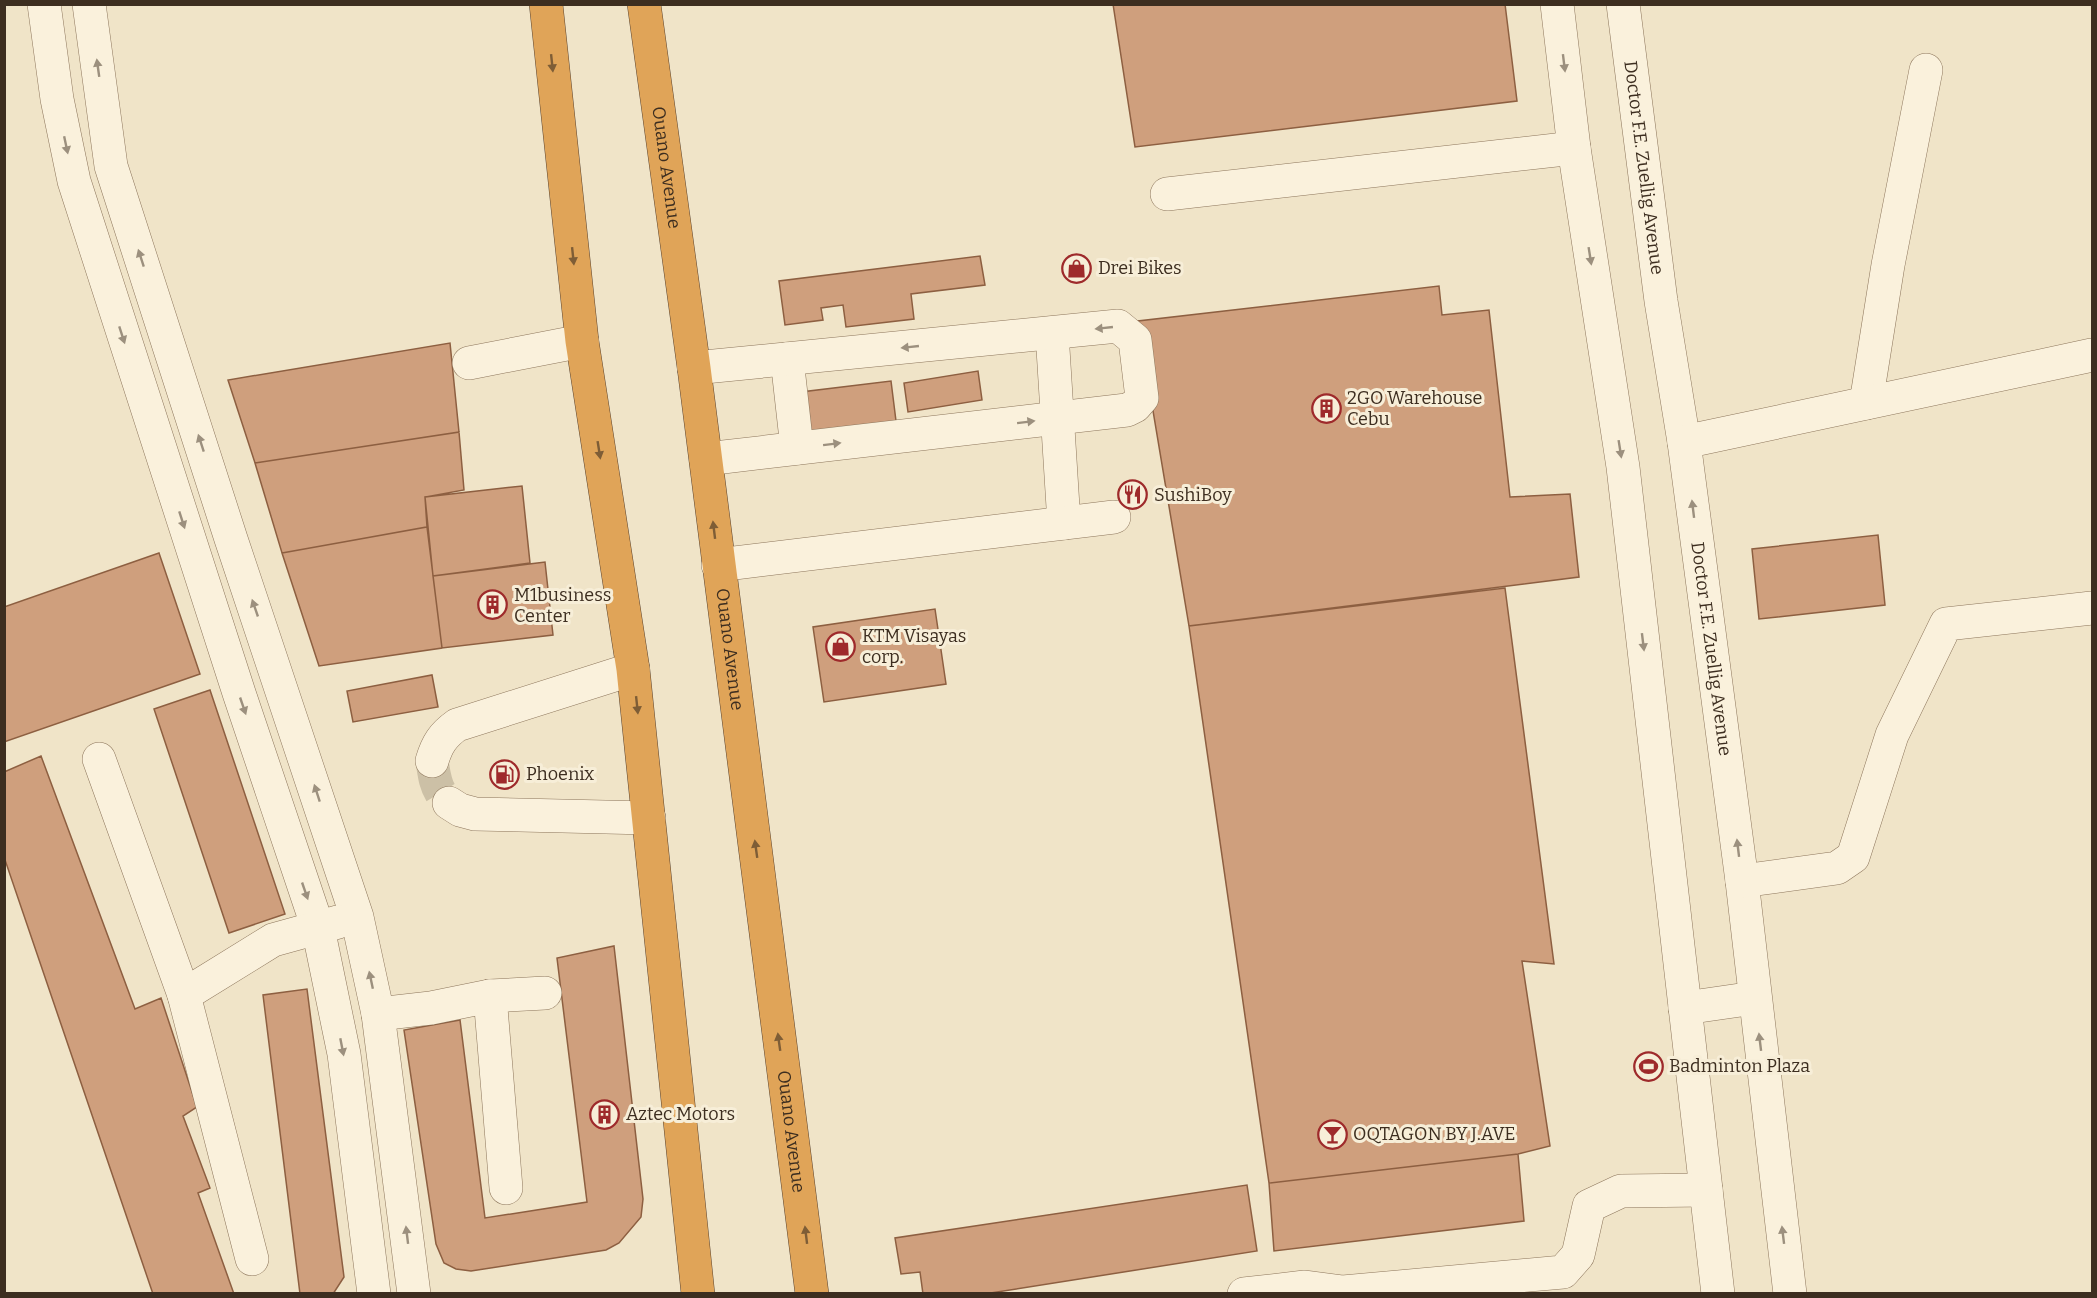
<svg xmlns="http://www.w3.org/2000/svg" width="2097" height="1298" font-family="Bitter,serif">
  <style>
    .building { fill: #cf9f7d; stroke: #8d5f41; stroke-width: 1.5 }
    .lines { fill: none; stroke-linecap: round; stroke-linejoin: round }
    .minor-tunnel { stroke: #ccc0a6; stroke-width: 33; stroke-dasharray: 33 16; stroke-linecap: butt }
    .minor-casing { stroke: #8d765c; stroke-width: 34 }
    .highway-casing { stroke: #5b4430; stroke-width: 34 }
    .minor { stroke: #faf1dc; stroke-width: 33 }
    .highway { stroke: #e0a458; stroke-width: 33 }
    .oneway { fill: #7e5d36 }
    .oneway2 { fill: #9c907e }
    .labels { text-anchor: middle; dominant-baseline: central; stroke-width: 6; stroke-linejoin: round; paint-order: stroke }
    .street-label { font-size: 18px; fill: #3d2e20; stroke: #f7eed8 }
    .poi-label { font-size: 18px; fill: #3d2e20; stroke: #f7eed8; text-anchor: start }
  </style>
  <rect width="100%" height="100%" fill="#f0e4c8"/>
  <path class="building" d="M1113,4H1505L1517,101L1135,147Z
    M980,256L985,285L911,294L914,319L846,327L843,305L821,308L823,320L785,325L779,281Z
    M1439,286L1442,315L1489,310L1510,497L1570,494L1579,577L1189,626L1138,321Z
    M450,343L459,432L255,463L228,380Z
    M978,371L982,400L908,412L904,383Z
    M891,381L896,421L806,432L801,392Z
    M459,432L464,490L425,497L427,527L282,553L255,463Z
    M522,486L530,563L433,576L425,497Z
    M427,527L442,648L319,666L282,553Z
    M1878,535L1885,605L1759,619L1752,549Z
    M159,553L200,674L4,742V607Z
    M545,562L553,635L442,648L433,576Z
    M1505,588L1554,964L1522,961L1550,1146L1518,1154L1269,1183L1189,626Z
    M935,609L946,684L824,702L813,627Z
    M432,675L438,707L353,722L347,691Z
    M210,690L285,914L229,933L154,709Z
    M41,756L135,1009L161,998L197,1107L183,1116L210,1188L198,1193L234,1294H153L4,857V772Z
    M614,946L643,1199L641,1217L619,1243L606,1250L471,1271L456,1269L444,1263L436,1244L404,1030L460,1020L485,1218L587,1202L557,958Z
    M307,989L344,1277L333,1294H300L263,995Z
    M1518,1154L1524,1221L1274,1251L1269,1183Z
    M1247,1185L1257,1251L984,1294H923L920,1272L901,1274L895,1238Z"/>
  <g class="lines">
    <path class="minor-tunnel" d="M432,761C435,779 435,789 449,803"/>
    <defs>
      <g id="minor">
        <path d="M44,4L57,99L74,181L239,693L318,928L344,1054L374,1294"/>
        <path d="M89,4L111,166L231,539L357,917L378,1014L414,1294"/>
        <path d="M1557,4L1574,148L1623,467L1718,1294"/>
        <path id="s1" d="M1623,4L1661,301L1684,442L1742,881L1790,1294"/>
        <path d="M1167,194L1574,148"/>
        <path d="M1052,333L1064,523"/>
        <path d="M787,359L797,448"/>
        <path d="M469,363L582,341"/>
        <path d="M694,368L1118,326L1135,340L1142,398L1135,406L1127,410L706,459"/>
        <path d="M1866,403L1888,265L1926,70"/>
        <path d="M1684,442L2092,355"/>
        <path d="M718,565L1114,517"/>
        <path d="M99,759L184,995L252,1259"/>
        <path d="M432,761C437,744 443,735 457,725L633,669"/>
        <path d="M449,803L460,810L475,814L649,818"/>
        <path d="M1742,881L1837,868L1853,857L1892,735L1946,624L2092,608"/>
        <path d="M184,995L273,940L338,922"/>
        <path d="M490,996L506,1188"/>
        <path d="M1685,1008L1754,998"/>
        <path d="M378,1014L431,1008L490,996L545,993"/>
        <path d="M1244,1294L1305,1287L1343,1292L1563,1272L1578,1255L1589,1206L1621,1191L1706,1190"/>
      </g>
      <g id="highway">
        <path d="M546,4L582,341L633,669L698,1294"/>
        <path id="s2" d="M644,4L694,368L812,1294"/>
      </g>
    </defs>
    <use href="#minor" class="minor-casing"/>
    <use href="#highway" class="highway-casing"/>
    <use href="#minor" class="minor"/>
    <use href="#highway" class="highway"/>
  </g>
  <defs><path id="oneway-solid" d="M-6-.8H1V-3.2L6.5 0L1 3.2V.8H-6Z" transform="scale(1.5)"/></defs>
  <g class="oneway">
    <use href="#oneway-solid" transform="translate(552 63) rotate(84)"/>
    <use href="#oneway-solid" transform="translate(573 256) rotate(84)"/>
    <use href="#oneway-solid" transform="translate(599 450) rotate(81)"/>
    <use href="#oneway-solid" transform="translate(714 530) rotate(-97)"/>
    <use href="#oneway-solid" transform="translate(637 705) rotate(84)"/>
    <use href="#oneway-solid" transform="translate(756 849) rotate(-98)"/>
    <use href="#oneway-solid" transform="translate(779 1042) rotate(-98)"/>
    <use href="#oneway-solid" transform="translate(806 1235) rotate(-97)"/>
  </g>
  <g class="oneway2">
    <use href="#oneway-solid" transform="translate(1564 63) rotate(83)"/>
    <use href="#oneway-solid" transform="translate(98 68) rotate(-98)"/>
    <use href="#oneway-solid" transform="translate(66 145) rotate(78)"/>
    <use href="#oneway-solid" transform="translate(1590 256) rotate(81)"/>
    <use href="#oneway-solid" transform="translate(141 258) rotate(-108)"/>
    <use href="#oneway-solid" transform="translate(1104 328) rotate(174)"/>
    <use href="#oneway-solid" transform="translate(122 335) rotate(72)"/>
    <use href="#oneway-solid" transform="translate(910 347) rotate(174)"/>
    <use href="#oneway-solid" transform="translate(1026 422) rotate(-7)"/>
    <use href="#oneway-solid" transform="translate(201 443) rotate(-108)"/>
    <use href="#oneway-solid" transform="translate(832 444) rotate(-7)"/>
    <use href="#oneway-solid" transform="translate(1620 449) rotate(81)"/>
    <use href="#oneway-solid" transform="translate(1693 509) rotate(-97)"/>
    <use href="#oneway-solid" transform="translate(182 520) rotate(72)"/>
    <use href="#oneway-solid" transform="translate(255 608) rotate(-109)"/>
    <use href="#oneway-solid" transform="translate(1643 642) rotate(83)"/>
    <use href="#oneway-solid" transform="translate(243 706) rotate(71)"/>
    <use href="#oneway-solid" transform="translate(317 793) rotate(-108)"/>
    <use href="#oneway-solid" transform="translate(1738 848) rotate(-97)"/>
    <use href="#oneway-solid" transform="translate(305 891) rotate(71)"/>
    <use href="#oneway-solid" transform="translate(371 980) rotate(-102)"/>
    <use href="#oneway-solid" transform="translate(1760 1042) rotate(-97)"/>
    <use href="#oneway-solid" transform="translate(342 1047) rotate(79)"/>
    <use href="#oneway-solid" transform="translate(407 1235) rotate(-97)"/>
    <use href="#oneway-solid" transform="translate(1783 1235) rotate(-97)"/>
  </g>
  <defs>
    <symbol id="shop-ring" viewBox="-11 -11 22 22"><circle r="9.5" fill="#f7eed8" stroke="#9e2a2b" stroke-width="1.5"/><path d="M-5-2.5h2.3a2.7 3.5 0 0 1 5.4 0H5L5.5 6h-11ZM-1.5-2.5h3a1.5 2.3 0 0 0-3 0Z" fill="#9e2a2b"/></symbol>
    <symbol id="building-ring" viewBox="-11 -11 22 22"><circle r="9.5" fill="#f7eed8" stroke="#9e2a2b" stroke-width="1.5"/><path d="M-4-6H4V6H1V3H-1V6H-4ZM-2.5-4.3h1.7v1.8h-1.7ZM.8-4.3h1.7v1.8H.8ZM-2.5-1h1.7V.8h-1.7ZM.8-1h1.7V.8H.8Z" fill="#9e2a2b"/></symbol>
    <symbol id="restaurant-ring" viewBox="-11 -11 22 22"><circle r="9.5" fill="#f7eed8" stroke="#9e2a2b" stroke-width="1.5"/><path d="M-5-6h1v4h1v-4h1v4h1v-4h1v5L-1.5 .5V6h-2V.5L-5-1ZM5-6V6H3V1.5H1.5Q1.5-4 5-6Z" fill="#9e2a2b"/></symbol>
    <symbol id="fuel-ring" viewBox="-11 -11 22 22"><circle r="9.5" fill="#f7eed8" stroke="#9e2a2b" stroke-width="1.5"/><path d="M-5.5-6h7V0h2V4h1.3V-2.5L3-4.5l.8-.8L6-3V5H2.5V1h-1V6h-7ZM-4.2-4.7v3.2H.2V-4.7Z" fill="#9e2a2b"/></symbol>
    <symbol id="stadium-ring" viewBox="-11 -11 22 22"><circle r="9.5" fill="#f7eed8" stroke="#9e2a2b" stroke-width="1.5"/><path d="M0-5a6.5 5 0 1 0 0 10a6.5 5 0 1 0 0-10ZM-3.5-1.8h7v3.6h-7Z" fill="#9e2a2b"/></symbol>
    <symbol id="bar-ring" viewBox="-11 -11 22 22"><circle r="9.5" fill="#f7eed8" stroke="#9e2a2b" stroke-width="1.5"/><path d="M-6-5H6L.8 .8V4.5H3.5V6h-7V4.5H-.8V.8Z" fill="#9e2a2b"/></symbol>
  </defs>
  <g fill-rule="evenodd">
    <use href="#shop-ring" x="1060" y="252" width="33" height="33"/>
    <use href="#building-ring" x="1310" y="392" width="33" height="33"/>
    <use href="#restaurant-ring" x="1116" y="478" width="33" height="33"/>
    <use href="#building-ring" x="476" y="588" width="33" height="33"/>
    <use href="#shop-ring" x="824" y="630" width="33" height="33"/>
    <use href="#fuel-ring" x="488" y="758" width="33" height="33"/>
    <use href="#stadium-ring" x="1632" y="1050" width="33" height="33"/>
    <use href="#building-ring" x="588" y="1098" width="33" height="33"/>
    <use href="#bar-ring" x="1316" y="1118" width="33" height="33"/>
  </g>
  <g class="labels">
    <g class="street-label">
      <text stroke="none"><textPath href="#s2" startOffset="165">Ouano Avenue</textPath></text>
      <text stroke="none"><textPath href="#s1" startOffset="165">Doctor F.E. Zuellig Avenue</textPath></text>
      <text stroke="none"><textPath href="#s1" startOffset="651">Doctor F.E. Zuellig Avenue</textPath></text>
      <text stroke="none"><textPath href="#s2" startOffset="651">Ouano Avenue</textPath></text>
      <text stroke="none"><textPath href="#s2" startOffset="1137">Ouano Avenue</textPath></text>
    </g>
    <g class="poi-label">
      <text x="1098" y="268">Drei Bikes</text>
      <text x="1347" y="398">2GO Warehouse<tspan x="1347" dy="21">Cebu</tspan></text>
      <text x="1154" y="495">SushiBoy</text>
      <text x="514" y="595">M1business<tspan x="514" dy="21">Center</tspan></text>
      <text x="862" y="636">KTM Visayas<tspan x="862" dy="21">corp.</tspan></text>
      <text x="526" y="774">Phoenix</text>
      <text x="1669" y="1066">Badminton Plaza</text>
      <text x="626" y="1114">Aztec Motors</text>
      <text x="1353" y="1134">OQTAGON BY J.AVE</text>
    </g>
  </g>
  <rect width="2097" height="1298" fill="none" stroke="#3d2e20" stroke-width="12"/>
</svg>
